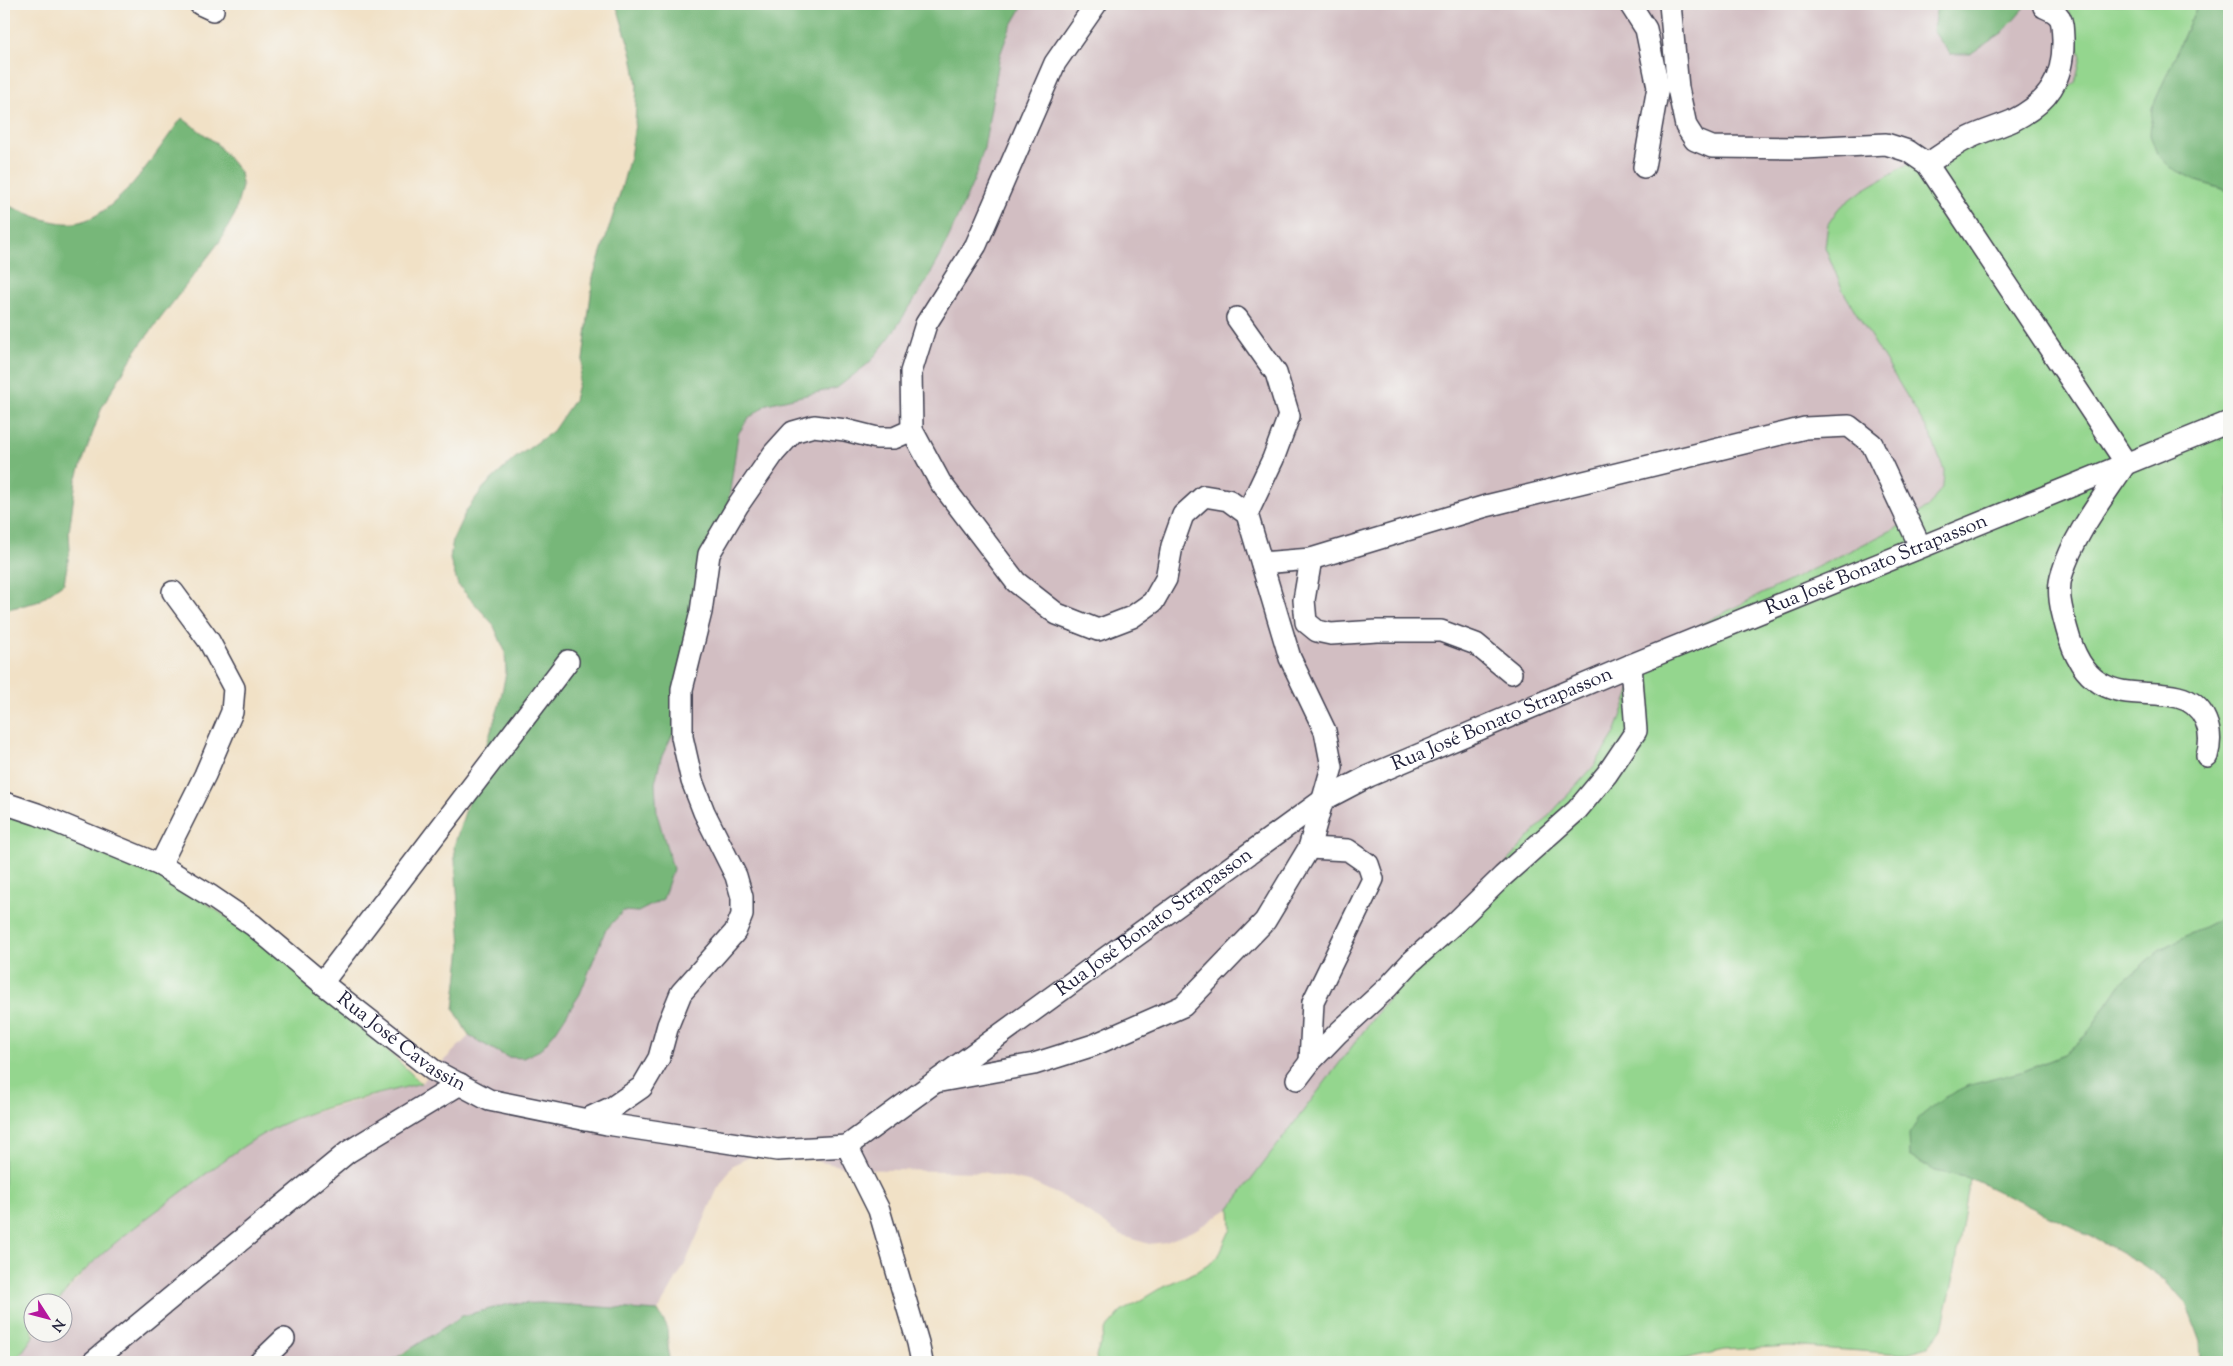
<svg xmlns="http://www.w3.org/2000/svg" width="2233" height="1366" font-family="'Sorts Mill Goudy',serif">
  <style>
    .industrial { fill: #d2bec2 }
    .green { fill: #94d68e; stroke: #5b7c64 }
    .forest { fill: #77b779; stroke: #4c6c5a }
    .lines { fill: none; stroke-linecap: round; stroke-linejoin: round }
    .minor-casing { stroke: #413f50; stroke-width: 24 }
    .minor { stroke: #fff; stroke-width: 21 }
    .labels { text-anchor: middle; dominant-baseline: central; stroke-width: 4; stroke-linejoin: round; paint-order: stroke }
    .street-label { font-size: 20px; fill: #22223b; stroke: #f6f6f2 }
  </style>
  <rect width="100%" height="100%" fill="#f6f6f2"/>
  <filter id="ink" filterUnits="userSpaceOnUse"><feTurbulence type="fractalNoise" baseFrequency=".02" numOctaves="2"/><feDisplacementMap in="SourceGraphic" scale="10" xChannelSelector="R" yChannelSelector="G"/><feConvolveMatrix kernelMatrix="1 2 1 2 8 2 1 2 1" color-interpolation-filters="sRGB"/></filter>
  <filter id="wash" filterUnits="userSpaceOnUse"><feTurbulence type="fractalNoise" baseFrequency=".0096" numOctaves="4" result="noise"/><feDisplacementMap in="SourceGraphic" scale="20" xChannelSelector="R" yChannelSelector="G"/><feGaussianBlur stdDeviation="1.12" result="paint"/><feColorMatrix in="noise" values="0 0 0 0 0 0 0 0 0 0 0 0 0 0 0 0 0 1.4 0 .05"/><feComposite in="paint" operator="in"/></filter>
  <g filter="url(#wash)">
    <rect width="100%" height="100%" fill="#f1e1c6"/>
    <path class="industrial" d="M1024,4H1937L1933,31L1950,54H1970L2002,33L2028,4H2066L2081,57L2075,83L2057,95L1930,434L1944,470L1943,486L1929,506L1904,524L1874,539L1699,625L1635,678L1615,733L1594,766L1381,1008L1230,1208L1195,1230L1166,1242L1149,1244L1120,1235L1072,1201L1033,1183L982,1172L852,1169L787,1154L758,1153L733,1165L717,1190L685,1264L658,1311L542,1303L509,1304L407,1350L390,1362H15L35,1334H62V1304L57,1303L94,1261L126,1234L242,1146L278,1126L309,1114L421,1083L469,1036L507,1057L580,994L605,932L623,911L638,912L673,869L657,814L655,783L661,758L687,705L729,498L738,434L748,419L767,404L837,388L869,363L890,337L926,282L940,257L974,180L984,148L1000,55L1010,28Z"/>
    <path class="green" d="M2066,4H2198L2181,42L2197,181L2229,191V914L2159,950L2121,984L2086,1035L2064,1055L2024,1071L1935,1171L1970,1178L1953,1281L1942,1328L1928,1347L1903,1354L1789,1346L1724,1350L1670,1362H1097L1096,1356L1105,1330L1121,1312L1164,1286L1196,1272L1218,1257L1231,1228L1230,1208L1381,1008L1446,929L1594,766L1615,733L1635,678L1651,656L1699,625L1874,539L1904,524L1929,506L1943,486L1944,470L1930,434L1843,291L1825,247L1828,224L1838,209L1863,190L1942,144L2057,96L2075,83L2081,57Z
      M4,814L147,862L307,973L421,1083C375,1096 321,1105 278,1126C245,1142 217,1166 187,1188C141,1223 91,1256 57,1303L32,1304V1334H35L15,1362H4Z"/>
    <path class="forest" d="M616,4H1024L1010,28L1000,55L984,148L974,180L940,257L926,282L890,337L869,363L837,388L767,404L748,419L738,434L729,498L706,606L696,676L687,705L661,758L655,783L657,814L673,869L663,899L638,912L623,911L605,931L580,994L556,1031L540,1050L523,1058L507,1057L469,1036L454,1009L461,947L454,846L499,706L506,673L505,651L493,624L458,585L450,559L453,539L466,511L484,487L514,459L553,431L574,400L582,368L593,277L619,197L630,157L635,124L637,84L632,55Z
      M1937,4H2028L2002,33L1970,54H1950L1933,31Z
      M2198,4H2229V191L2197,181L2170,167L2157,154L2150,135L2152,108Z
      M182,118L216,143L240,172L242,186L235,214L220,241L137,349L102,407L76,480L69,532L70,549L64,583L37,602L4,610V204C25,212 50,225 74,223C118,218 156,151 182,118Z
      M2229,914V1128C2222,1150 2222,1169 2229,1191V1362H2201L2200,1341L2186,1303L2166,1281L2140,1263L2095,1238L1970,1178L1935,1171L1910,1156L1909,1134L1921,1116L1945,1097L1970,1085L2024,1071L2064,1055L2086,1035L2121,984L2159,950Z
      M542,1303L658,1311L667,1327L669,1362H390L462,1316L509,1304Z"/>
  </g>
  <g filter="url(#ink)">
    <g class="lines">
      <defs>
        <g id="minor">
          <path d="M200,4L213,10"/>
          <path d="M1630,4L1646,29L1658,87L1644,167"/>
          <path d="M1670,4L1678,88L1686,126L1695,140L1712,147L1804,148L1886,144L1908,151L1927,164L2126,463C2103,498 2074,534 2062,574C2056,592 2062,612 2067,630C2072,649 2082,672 2100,683C2125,698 2151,690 2178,697C2206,704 2214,732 2207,756"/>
          <path d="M1927,164C1941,155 1954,145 1969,138C1983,131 1998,127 2012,121C2048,103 2064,80 2063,39C2062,19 2063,15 2044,7"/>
          <path d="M1237,318L1276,373L1289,416L1273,459L1247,514"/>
          <path d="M1311,559L1304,600L1306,622L1317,631L1331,634L1377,631H1441L1476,644L1511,673"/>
          <path d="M1262,563L1311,559L1486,506L1805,428L1849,426L1872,444L1920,546"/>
          <path id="s1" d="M4,803L37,814L160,865L209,895L253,925L322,983L433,1070L489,1100L607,1124L777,1150L847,1146"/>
          <path d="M1309,848L1348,850L1368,864L1373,879L1313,1002L1310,1062"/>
          <path d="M160,865L205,775L232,712L234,688L209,641L173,592"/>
          <path d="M322,983L568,661"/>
          <path d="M1297,1079L1310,1062L1338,1033L1388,987L1411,962L1456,922L1503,876L1577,810L1607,774L1636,731L1631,665"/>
          <path d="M935,1082L1034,1064L1094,1045L1183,1006L1265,921L1309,848L1332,767L1325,731L1290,658L1247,514L1228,500L1204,496L1183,515L1172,546L1166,579L1153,602L1132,617L1098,630L1057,614L1016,582L940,482L912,430L911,372L926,324L976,245L1055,63L1096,4"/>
          <path d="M585,1120L613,1107L642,1087L659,1058L668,1025L681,993L735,932L742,915V897L736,876L704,812L692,781L682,737V689L701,612L709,554L738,505L774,453L793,432L814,426L845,430L877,438H894L912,430"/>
          <path id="s2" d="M847,1146L1323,800L1369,776L1631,665L2229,422"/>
          <path d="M847,1146L879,1210L918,1343L922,1362"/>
          <path d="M93,1362L348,1152L460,1084"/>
          <path d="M260,1362L284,1339"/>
        </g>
      </defs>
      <use href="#minor" class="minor-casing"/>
      <use href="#minor" class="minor"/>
    </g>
  </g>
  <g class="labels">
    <g class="street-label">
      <text stroke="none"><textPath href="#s2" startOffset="1190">Rua José Bonato Strapasson</textPath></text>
      <text stroke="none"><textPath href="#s2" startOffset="785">Rua José Bonato Strapasson</textPath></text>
      <text stroke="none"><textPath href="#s2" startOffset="380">Rua José Bonato Strapasson</textPath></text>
      <text stroke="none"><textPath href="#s1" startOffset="468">Rua José Cavassin</textPath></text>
    </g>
  </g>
  <rect width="2233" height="1366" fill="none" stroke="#f6f6f2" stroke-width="20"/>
  <g transform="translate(48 1318) rotate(126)"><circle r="24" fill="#f6f6f2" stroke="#a1a1a9"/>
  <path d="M0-4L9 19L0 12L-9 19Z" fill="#b5179e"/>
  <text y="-8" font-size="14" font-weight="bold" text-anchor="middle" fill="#22223b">N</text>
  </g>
</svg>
